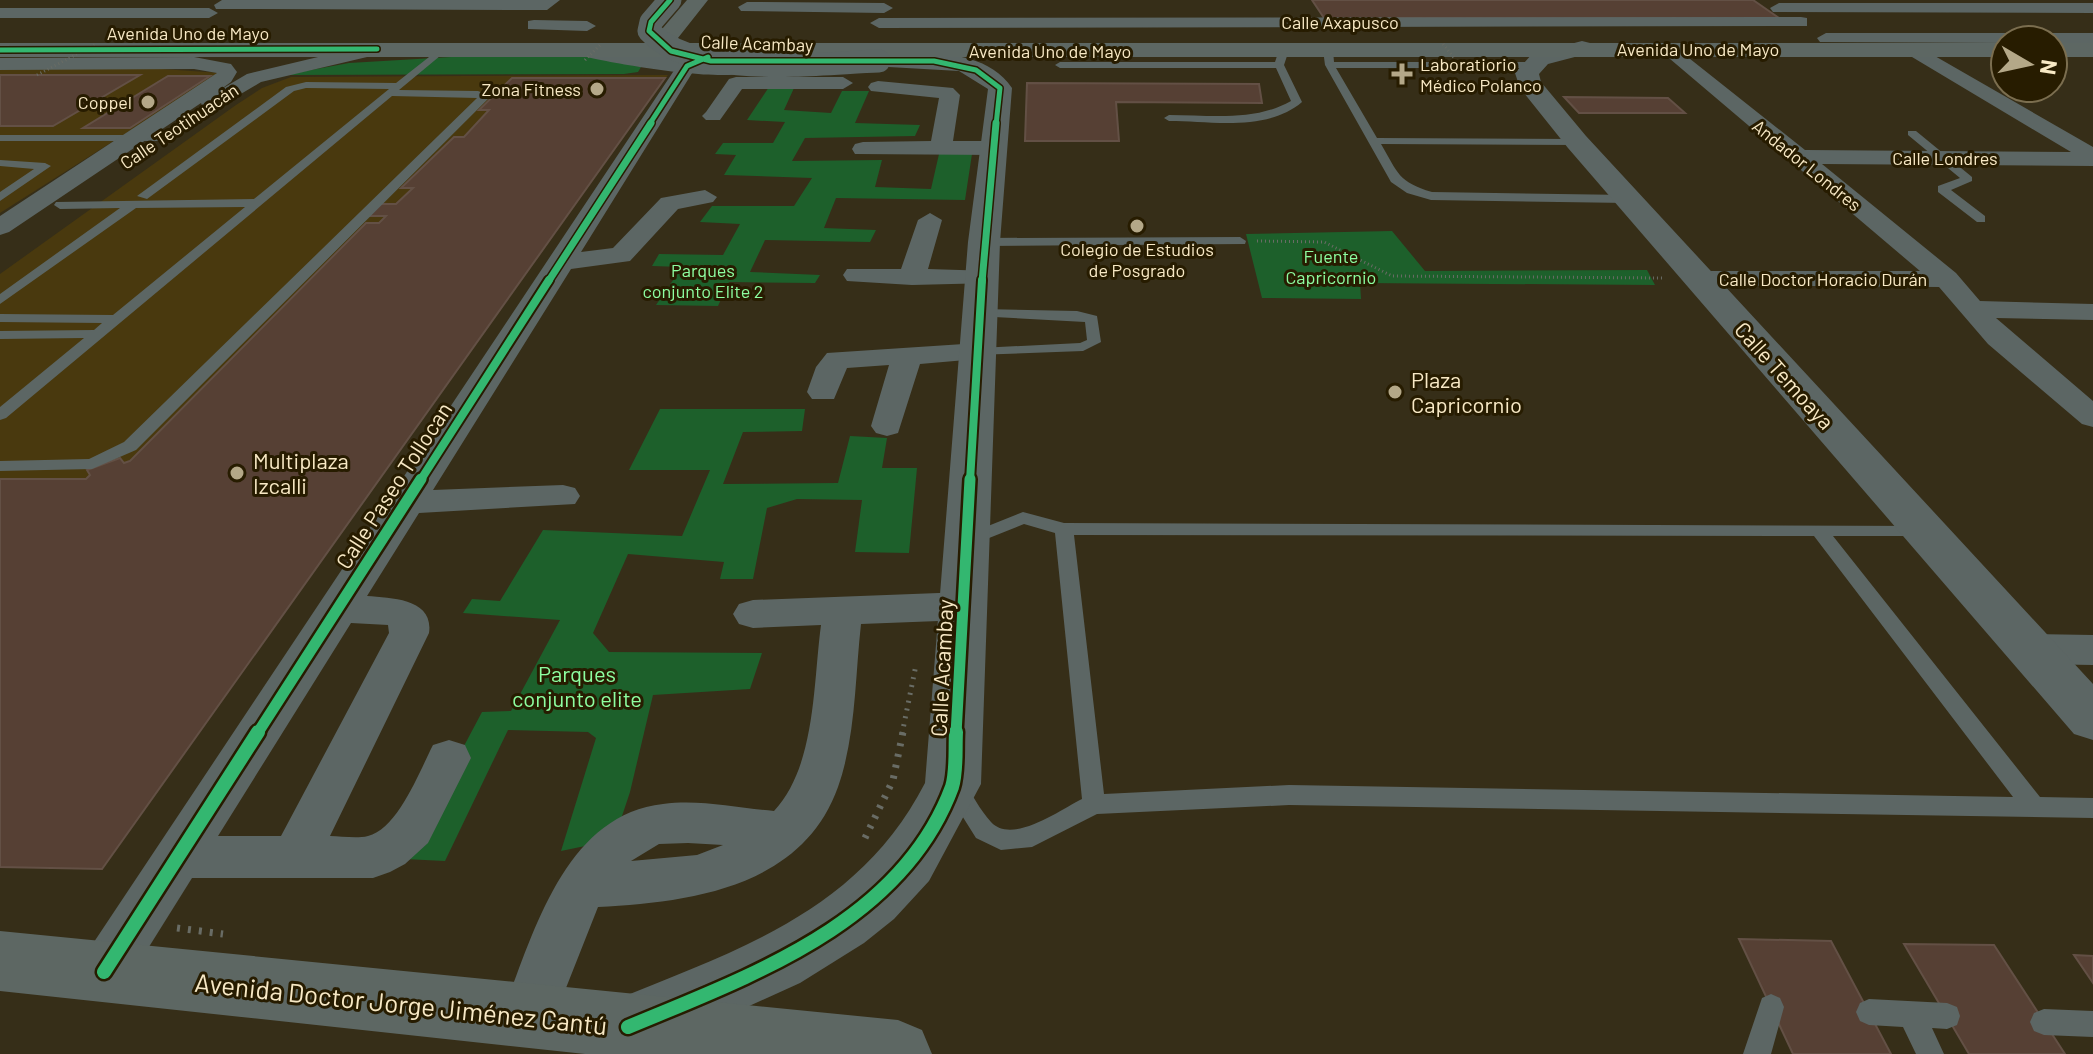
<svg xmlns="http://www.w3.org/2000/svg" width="2093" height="1054" font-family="Barlow,sans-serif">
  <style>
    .built { fill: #49390e }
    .green { fill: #1d602b }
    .building { fill: #564034; stroke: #635045; stroke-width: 2 }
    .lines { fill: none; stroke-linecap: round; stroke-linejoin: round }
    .path-far2 { stroke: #696c65; stroke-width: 3; stroke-dasharray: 1 3; stroke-linecap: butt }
    .path-far1 { stroke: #696c65; stroke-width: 5; stroke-dasharray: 2 6; stroke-linecap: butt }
    .path { stroke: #696c65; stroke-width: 7; stroke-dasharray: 3 8; stroke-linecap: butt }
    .service { fill: #5c6664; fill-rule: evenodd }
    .minor { fill: #5c6664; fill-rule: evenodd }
    .tertiary { fill: #5c6664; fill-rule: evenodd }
    .secondary { fill: #5d6763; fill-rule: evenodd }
    .path-bridge { stroke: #696c65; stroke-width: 3; stroke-dasharray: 1 3; stroke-linecap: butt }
    .tertiary-bridge { stroke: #5c6664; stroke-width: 23 }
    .cycleway-far4-casing { stroke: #271c00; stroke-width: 8 }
    .cycleway-far3-casing { stroke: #271c00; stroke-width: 10 }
    .cycleway-far2-casing { stroke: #271c00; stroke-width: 12 }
    .cycleway-far1-casing { stroke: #271c00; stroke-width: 16 }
    .cycleway-casing { stroke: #271c00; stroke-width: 19 }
    .cycleway-far4 { stroke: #33b770; stroke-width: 5 }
    .cycleway-far3 { stroke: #33b770; stroke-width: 7 }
    .cycleway-far2 { stroke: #33b770; stroke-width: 8 }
    .cycleway-far1 { stroke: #33b770; stroke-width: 11 }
    .cycleway { stroke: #33b770; stroke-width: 14 }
    .poi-dot { fill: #b4a888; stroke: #271c00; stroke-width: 3 }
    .labels { text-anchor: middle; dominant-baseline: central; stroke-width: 6; stroke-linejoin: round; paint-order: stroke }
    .far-street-label { font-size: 18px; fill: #f8e9c5; stroke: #271c00 }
    .far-poi-label { font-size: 18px; fill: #f8e9c5; stroke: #271c00; text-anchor: end }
    .far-park-label { font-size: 18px; fill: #8dfea0; stroke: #271c00 }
    .street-label { font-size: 22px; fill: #f8e9c5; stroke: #271c00 }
    .poi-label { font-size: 22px; fill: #f8e9c5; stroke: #271c00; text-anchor: start }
    .park-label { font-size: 22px; fill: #8dfea0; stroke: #271c00 }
    .near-street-label { font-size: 26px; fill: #f8e9c5; stroke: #271c00 }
  </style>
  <rect width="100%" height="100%" fill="#362e18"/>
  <path class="built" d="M0,69H162L221,73L0,213Z
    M668,75L102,869L0,867V274L236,105L262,88L291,77Z"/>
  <path class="green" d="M485,55L594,56L641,67L638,72L624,74L284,75L349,63Z
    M769,87L794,88L784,110L831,113L842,91H869L855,123L920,125L915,136L805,138L792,161L882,160L875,187L931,189L939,154H972L965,200L836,198L824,228L876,230L870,242L765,240L750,272L820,275L815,283L729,282L718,306L656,305L682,267L652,266L659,254L723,255L740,224L700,222L712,206H794L812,178L724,175L736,155L715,154L723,143H773L785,122L747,120Z
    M1392,231L1425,271L1647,270L1655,285L1360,283L1361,299L1262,298L1246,234Z
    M660,409H805L802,431L743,432L723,484L838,483L850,436L887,438L882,468H917L909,553L855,552L862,500L797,499L767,508L753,579H720L724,562L628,554L593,633L609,652L762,653L750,689L653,695L630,792L614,840L561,851L596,738L588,732L508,730L445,861L404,859L482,712L511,711L560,620L463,613L472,599L500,601L543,530L682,536L710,470H629Z"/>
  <path class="building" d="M1312,0H1753L1779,18H1324Z
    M0,75H140L53,126H0Z
    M168,76H210L130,128H83Z
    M512,78H665L102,869L0,867V479H86L90,475L87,470L120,458L124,463L130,461L366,223H379L386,216H366L379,204H396L413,188H401L454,137H464L489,110H479Z
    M1027,83L1259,84L1262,103L1116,102L1119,141H1025Z
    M1564,97L1668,98L1685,113H1579Z
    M1739,939L1831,941L1891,1054H1793Z
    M1904,944L1994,945L2065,1054H1969Z
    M2074,955L2093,956V983Z"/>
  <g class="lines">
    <path class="path-far2" d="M1257,241L1324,242L1392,276L1662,278"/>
    <path class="path-far1" d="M902,734L916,665"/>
    <path class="path" d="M865,838L893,780L903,732
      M177,928L223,934"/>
    <path class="service" d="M443,46L446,51L399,90L478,91L488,95V99L136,450L92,469L0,471V461L89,459L124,442L477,98L392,96L6,418L0,420V407L84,338L0,339V331L94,330L102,323L0,322V314L113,315L245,207L136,208L0,304V294L120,208L60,209L54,205L56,202L254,199L389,89L306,88L294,91L147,199L137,196L286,87L306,82L396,83Z
      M1284,47L1289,50L1284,65L1302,102C1267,132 1211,121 1169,121L1164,118L1169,115C1210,115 1254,122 1291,101L1276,68H1060L1055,65L1060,62H1275L1279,50Z
      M1328,47L1333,50L1334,62H1531L1536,65L1531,68H1336L1377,138L1577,139L1582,142L1577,145L1381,144C1398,173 1398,182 1432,192L1628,195L1634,199L1628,203L1431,200L1407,193L1391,182L1325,65L1323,50Z
      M1908,131H1916L1972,177V181L1951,190L1985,216V222H1977L1938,192V186L1960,178L1908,135Z
      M0,135H160L165,138L160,141H0Z
      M0,160L45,163L51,166L0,201V192L34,169L0,166Z
      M1240,237L1246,241L1245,244L984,246L978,242L984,238Z
      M980,309L1077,311L1097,316L1101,342L1083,351L974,355L972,352L979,348L1080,343L1087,340L1085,322L975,316L973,313Z
      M1023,512L1064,523L1926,526L1929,530L1926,534L1920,536H1833L2040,797L2093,798V818L1289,805L1097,814L1032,847L1001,850L976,838L944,787L947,780L955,778L963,780C972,794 980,810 991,822C1012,845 1060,810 1082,799L1055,533L1024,524L969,546L960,540L963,536ZM1074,535L1814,536L2013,797L1289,785L1104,794Z
      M1771,994L1780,998L1784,1007L1771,1054H1743L1762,998Z
      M1869,999L1947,1003L1957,1007L1960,1016L1957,1025L1947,1029L1932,1028L1944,1054H1916L1903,1027L1869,1025L1860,1021L1856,1012L1860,1003Z
      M2044,1009L2093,1011V1037L2044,1035L2034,1031L2030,1022L2034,1013Z"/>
    <path class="minor" d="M222,0H560L547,10L216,9L214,5Z
      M747,2L884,3L893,8L884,13L741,11L738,7Z
      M1779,3H2093V13L1773,12L1770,8Z
      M0,8H209L218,13L209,18H0Z
      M1801,17L1807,18V26L879,28L870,23L879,18Z
      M534,20L587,21L596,26L587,31L528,29V21Z
      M1826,33H2093V43H2053V40H2005V43L1820,42L1817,38Z
      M377,43L386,49L384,53L261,82L217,108H203L201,103L9,232L0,235V216L217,73L194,69L0,70V58L194,57L231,64L237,72L231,82L220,90L247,74Z
      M1670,43L1805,150L2071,152L1907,54V46L1914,44L2093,147V166L1822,164L1956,273L1980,301L2093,304V320L1996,318L2093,401V427L2082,424L1988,344L1939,287L1689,285L1686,279L1689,273L1699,271H1920L1663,53V45Z
      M726,47L735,53L733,57L694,70L581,252L613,248L661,198L705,190L717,197L713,202L678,209L630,261L571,269L433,490L563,485L575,488L580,496L575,504L419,513L367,596C393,598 434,599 429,633L330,836C341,836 356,839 368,836C398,829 420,770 433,745L449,740L465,745L471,758L428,843L405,864L390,872L373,878H192L122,990L104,997L86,990L78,972L86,954L677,66ZM351,623L388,625L389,633L281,836H218Z
      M736,77H843L853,83L843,89H742L720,120H706L702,116L706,112L729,79Z
      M878,81L953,88L960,95L953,141H995L1006,148L995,155L855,154L852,149L855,144L863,142L931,141L939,98L871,91L868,87L871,83Z
      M930,213L942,220L928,269L992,271L995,277L992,283L912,285L847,281L843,275L847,269H901L918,220Z
      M979,343L989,346L994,352L989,358L920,364L898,433L887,436L876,433L871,426L889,365L847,368L834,399H812L807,392L816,367L827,353Z
      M965,592L979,596L984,606L979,616L965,620L861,624C855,677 856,736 838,787C802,888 690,902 598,907L547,1036L528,1043L509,1036L501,1017C532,938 563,815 663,804C700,799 737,808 774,811C816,766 813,684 821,625L753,628L739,624L733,614L739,604L753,600ZM688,843L723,845L697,855L631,861L659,844Z
      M2028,634L2093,635V665L2028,664L2014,660L2008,649L2014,638Z"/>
    <path class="tertiary" d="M1582,41L1590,43L1593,48L1590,53L1548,64L1539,74L1541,82L1586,136L2093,684V740L2074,734L1568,148L1520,88L1515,73L1532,54Z
      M586,43L687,59L747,60L759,67C743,88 605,62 578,55L575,50Z
      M879,54C923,53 984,47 1012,88L1000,242L981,784L929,881L894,919L864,943L800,983L661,1046L642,1054L615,1046L605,1023L615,1000C740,949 859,911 925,783L968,242L988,89L959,71L871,66L867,61L871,56Z"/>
    <path class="secondary" d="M687,0H708L674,43H2005V57H0V43H650Z
      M2053,43H2093V57H2053Z
      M0,931L898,1020L922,1030L932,1054H585L0,991Z"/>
    <path class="path-bridge" d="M1443,44L1455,59
      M585,60L600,45
      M37,75L96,44"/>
    <path class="tertiary-bridge" d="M670,0L651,22L649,31C694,80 817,63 879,61"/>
    <defs>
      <path id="cycleway-far4" d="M670,0L651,22L649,31L671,51L711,61H934L976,70L1000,88L996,125
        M0,50L377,49
        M649,125L687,66L708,57"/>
      <path id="cycleway-far3" d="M548,282L651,123
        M982,282L996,123"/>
      <path id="cycleway-far2" d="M420,481L549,280
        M970,481L982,280"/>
      <path id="cycleway-far1" d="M257,734L421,479
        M956,734L970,479"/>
      <path id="cycleway" d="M104,972L258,732
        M628,1027C750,976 902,923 952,787C957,771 955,749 956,732"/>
    </defs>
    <use href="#cycleway-far4" class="cycleway-far4-casing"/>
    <use href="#cycleway-far3" class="cycleway-far3-casing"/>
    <use href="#cycleway-far2" class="cycleway-far2-casing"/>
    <use href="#cycleway-far1" class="cycleway-far1-casing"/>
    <use href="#cycleway" class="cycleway-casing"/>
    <use href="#cycleway-far4" class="cycleway-far4"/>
    <use href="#cycleway-far3" class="cycleway-far3"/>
    <use href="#cycleway-far2" class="cycleway-far2"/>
    <use href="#cycleway-far1" class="cycleway-far1"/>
    <use href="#cycleway" class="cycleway"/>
  </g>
  <g class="poi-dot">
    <path d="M1398 62h8v8h8v8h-8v8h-8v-8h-8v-8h8z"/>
    <circle cx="597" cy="89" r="8"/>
    <circle cx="148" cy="102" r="8"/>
    <circle cx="1137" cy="226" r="8"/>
    <circle cx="1395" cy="392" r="8"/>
    <circle cx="237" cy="473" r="8"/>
  </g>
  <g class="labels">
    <g class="far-street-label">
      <text x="1340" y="22">Calle Axapusco</text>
      <text x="188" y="33">Avenida Uno de Mayo</text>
      <text transform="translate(757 43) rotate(2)">Calle Acambay</text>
      <text x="1698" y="49">Avenida Uno de Mayo</text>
      <text x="1050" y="51">Avenida Uno de Mayo</text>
      <text transform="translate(179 126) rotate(-34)">Calle Teotihuacán</text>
      <text x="1945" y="158">Calle Londres</text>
      <text transform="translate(1807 165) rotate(39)">Andador Londres</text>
      <text x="1823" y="279">Calle Doctor Horacio Durán</text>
    </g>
    <g class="far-poi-label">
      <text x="1420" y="64" text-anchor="start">Laboratiorio<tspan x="1420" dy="21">Médico Polanco</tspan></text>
      <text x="581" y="89">Zona Fitness</text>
      <text x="132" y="102">Coppel</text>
      <text x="1137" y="249" text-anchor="middle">Colegio de Estudios<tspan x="1137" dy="21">de Posgrado</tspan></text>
    </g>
    <g class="far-park-label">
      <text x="1331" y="256">Fuente<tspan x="1331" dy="21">Capricornio</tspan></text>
      <text x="703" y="270">Parques<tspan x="703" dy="21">conjunto Elite 2</tspan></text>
    </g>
    <g class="street-label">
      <text transform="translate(1785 375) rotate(48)">Calle Temoaya</text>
      <text transform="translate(393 485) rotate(-57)">Calle Paseo Tollocan</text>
      <text transform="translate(941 668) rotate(-87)">Calle Acambay</text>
    </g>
    <g class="poi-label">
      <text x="1411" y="379">Plaza<tspan x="1411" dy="25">Capricornio</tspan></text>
      <text x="253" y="460">Multiplaza<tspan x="253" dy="25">Izcalli</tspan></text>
    </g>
    <g class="park-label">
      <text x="577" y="673">Parques<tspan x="577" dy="25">conjunto elite</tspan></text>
    </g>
    <g class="near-street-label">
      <text transform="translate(401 1003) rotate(6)">Avenida Doctor Jorge Jiménez Cantú</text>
    </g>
  </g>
  <g transform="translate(2029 64) rotate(99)"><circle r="38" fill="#271c00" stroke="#7b6e4f" stroke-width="2"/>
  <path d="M0-6L14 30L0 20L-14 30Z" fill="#b4a888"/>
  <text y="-12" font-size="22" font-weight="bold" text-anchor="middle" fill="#f8e9c5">N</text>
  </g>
</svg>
